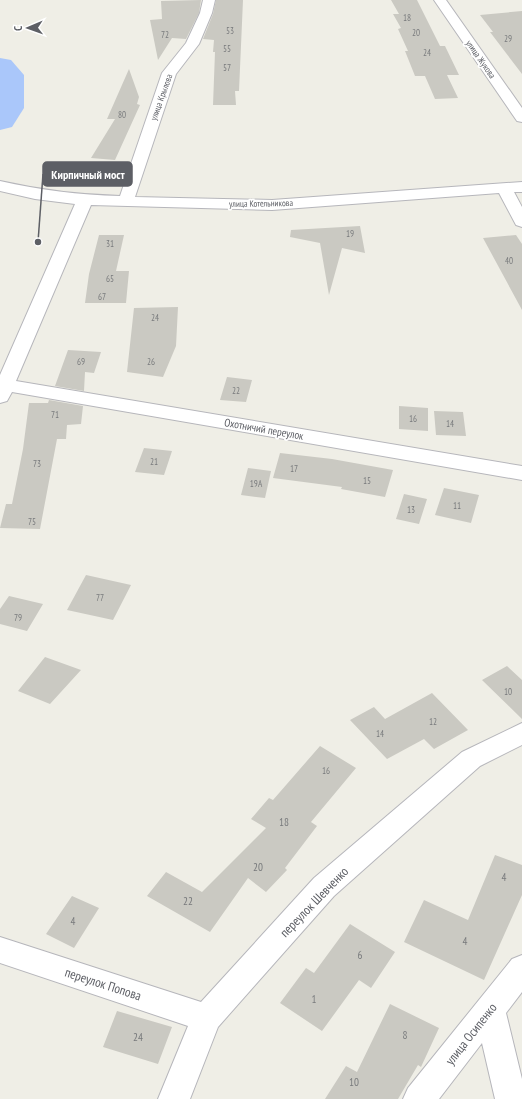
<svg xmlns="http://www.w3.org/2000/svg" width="522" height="1099" font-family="'PT Sans Narrow',sans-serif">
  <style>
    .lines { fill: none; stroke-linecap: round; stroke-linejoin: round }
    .river { fill: #aac7fa; fill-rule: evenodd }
    .building { fill: #cac9c2 }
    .minor-casing { stroke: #b6b6bb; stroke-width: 2 }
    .minor { fill: #fff; fill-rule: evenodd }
    .labels { text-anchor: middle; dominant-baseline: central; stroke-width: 3.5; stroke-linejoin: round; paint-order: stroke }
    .number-label { font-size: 9px; fill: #787a7c }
    .far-street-label { font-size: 9px; fill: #5d5f65; stroke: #fff }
    .street-label { font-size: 11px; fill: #5d5f65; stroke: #fff }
    .near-number-label { font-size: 11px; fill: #787a7c }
    .near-street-label { font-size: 13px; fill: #5d5f65; stroke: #fff }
    .leader { fill: none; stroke: #5d5f65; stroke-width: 1.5 }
    .callout-dot { fill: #5d5f65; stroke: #fff; stroke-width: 1.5 }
    .callout { fill: #5d5f65; stroke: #5d5f65; stroke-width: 1.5 }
    .callout-label { font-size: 12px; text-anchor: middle; font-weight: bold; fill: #fff }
  </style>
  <rect width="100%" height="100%" fill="#efeee6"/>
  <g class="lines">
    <path class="river" d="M0,58L11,60L24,75V108L12,127L0,130Z"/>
  </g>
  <path class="building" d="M201,0L199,13L186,39L172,38L158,60L150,20L162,19L161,1Z
    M216,0H243L239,91H235L236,105H213L215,52H213L214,40L203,39L213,14Z
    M391,0H417L440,46H445L459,75H447L458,98L435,99L425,76H415L405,51H408L398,29L401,28L393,14H399Z
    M522,11V74L490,32H493L480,15Z
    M129,69L139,97L137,104L140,105L115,160L91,158L115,119H107Z
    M360,226L365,253L342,248L329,295L320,243L290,237L291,230Z
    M99,235H124L116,271H129L126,303H85L89,274Z
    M516,235L522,244V310L483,238Z
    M178,307L176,346L163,377L127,372L134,308Z
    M68,350L101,352L94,373L85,372L84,391L55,386Z
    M227,377L252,380L246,402L220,400Z
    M49,400L83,406L81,424L67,425L66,439H57L40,529L0,528L6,504H12L23,449L29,403H48Z
    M399,406L428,408V431L399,429Z
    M434,411L463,412L466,436L436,435Z
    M144,448L172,451L164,475L135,472Z
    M280,453L332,459L393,470L385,497L341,489L342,487L273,478Z
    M248,468L271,471L265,498L241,495Z
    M444,488L479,495L471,523L435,515Z
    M404,494L427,499L419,524L396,519Z
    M86,575L131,585L113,620L67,610Z
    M9,596L43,604L27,631L0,624V609Z
    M45,657L81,670L50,704L18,691Z
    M507,666L522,680V719L482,680Z
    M432,693L468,730L434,749L424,739L387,759L350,720L374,707L385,719Z
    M320,746L356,768L311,822L317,826L285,868L287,870L266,892L248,878L210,932L147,896L166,872L202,892L266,828L251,819L269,798L273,800Z
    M495,855L522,865V895L484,980L404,942L424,900L468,920Z
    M72,896L99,908L74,948L46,934Z
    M350,924L395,952L371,988L359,980L322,1031L280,1003L306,968L314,973Z
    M390,1004L439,1028L421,1067L418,1065L398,1099H325L346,1066L357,1072Z
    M117,1011L172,1027L158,1064L103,1047Z"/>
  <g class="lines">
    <defs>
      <path id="minor" d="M203,0H215L212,13L199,44L176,74L135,197L272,200L522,182V192H514L522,207V227L516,225L499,193L272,210L91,205L16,381L522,466V480L12,392L7,401L0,403V375L75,204L35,199L0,191V181C40,190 79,195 120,196L162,73L186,43L200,13Z
        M434,0H446L522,108V122L517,121Z
        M522,723V745L480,766L334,896L218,1027L190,1099H158L188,1026L0,963V937L201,1002L314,878L462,752Z
        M522,955V992L506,1013L522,1079V1099H495L482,1043L439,1099H403L408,1088L512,959Z"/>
    </defs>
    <use href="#minor" class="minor-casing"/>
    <use href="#minor" class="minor"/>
  </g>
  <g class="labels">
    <g class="number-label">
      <text x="407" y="17">18</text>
      <text x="230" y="30">53</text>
      <text x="416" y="32">20</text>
      <text x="165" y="34">72</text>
      <text x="508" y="38">29</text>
      <text x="227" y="48">55</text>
      <text x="427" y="52">24</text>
      <text x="227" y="67">57</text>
      <text x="122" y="114">80</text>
      <text x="350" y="233">19</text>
      <text x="110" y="243">31</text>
      <text x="509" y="260">40</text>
      <text x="110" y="278">65</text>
      <text x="102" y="296">67</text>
      <text x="155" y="317">24</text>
      <text x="81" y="361">69</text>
      <text x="151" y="361">26</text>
      <text x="236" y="390">22</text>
      <text x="55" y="414">71</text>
      <text x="413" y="418">16</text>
      <text x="450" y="423">14</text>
      <text x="154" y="461">21</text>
      <text x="37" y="463">73</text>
      <text x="294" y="468">17</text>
      <text x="367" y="480">15</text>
      <text x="256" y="483">19А</text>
      <text x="457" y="505">11</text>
      <text x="411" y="509">13</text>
      <text x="32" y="521">75</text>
      <text x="100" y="597">77</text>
      <text x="18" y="617">79</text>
      <text x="508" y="691">10</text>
      <text x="433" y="721">12</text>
      <text x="380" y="733">14</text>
      <text x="326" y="770">16</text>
    </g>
    <g class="far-street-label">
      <text transform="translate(481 59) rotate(55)">улица Жукова</text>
      <text transform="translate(161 97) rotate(-70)">улица Крылова</text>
      <text transform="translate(261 203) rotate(-1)">улица Котельникова</text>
    </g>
    <g class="street-label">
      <text transform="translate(264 429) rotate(10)">Охотничий переулок</text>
    </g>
    <g class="near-number-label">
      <text x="284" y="822">18</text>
      <text x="258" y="867">20</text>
      <text x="504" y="877">4</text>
      <text x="188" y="901">22</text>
      <text x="73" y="921">4</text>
      <text x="465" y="941">4</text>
      <text x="360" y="955">6</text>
      <text x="314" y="999">1</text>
      <text x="405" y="1035">8</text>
      <text x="138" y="1037">24</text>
      <text x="354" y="1082">10</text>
    </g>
    <g class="near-street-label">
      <text transform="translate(314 902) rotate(-46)">переулок Шевченко</text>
      <text transform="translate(103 984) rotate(18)">переулок Попова</text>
      <text transform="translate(471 1034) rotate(-52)">улица Осипенко</text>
    </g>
  </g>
  <path class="leader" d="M38 242L43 174"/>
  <circle class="callout-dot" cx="38" cy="242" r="4"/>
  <rect class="callout" x="43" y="162" width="89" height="24" rx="4"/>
  <g class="callout-label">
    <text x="88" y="179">Кирпичный мост</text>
  </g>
  <g transform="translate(28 28) rotate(268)" stroke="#ffffff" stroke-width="3" paint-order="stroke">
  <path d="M0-3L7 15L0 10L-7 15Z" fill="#5d5f65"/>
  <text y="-6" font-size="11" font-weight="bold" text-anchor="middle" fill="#5d5f65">С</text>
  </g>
</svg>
